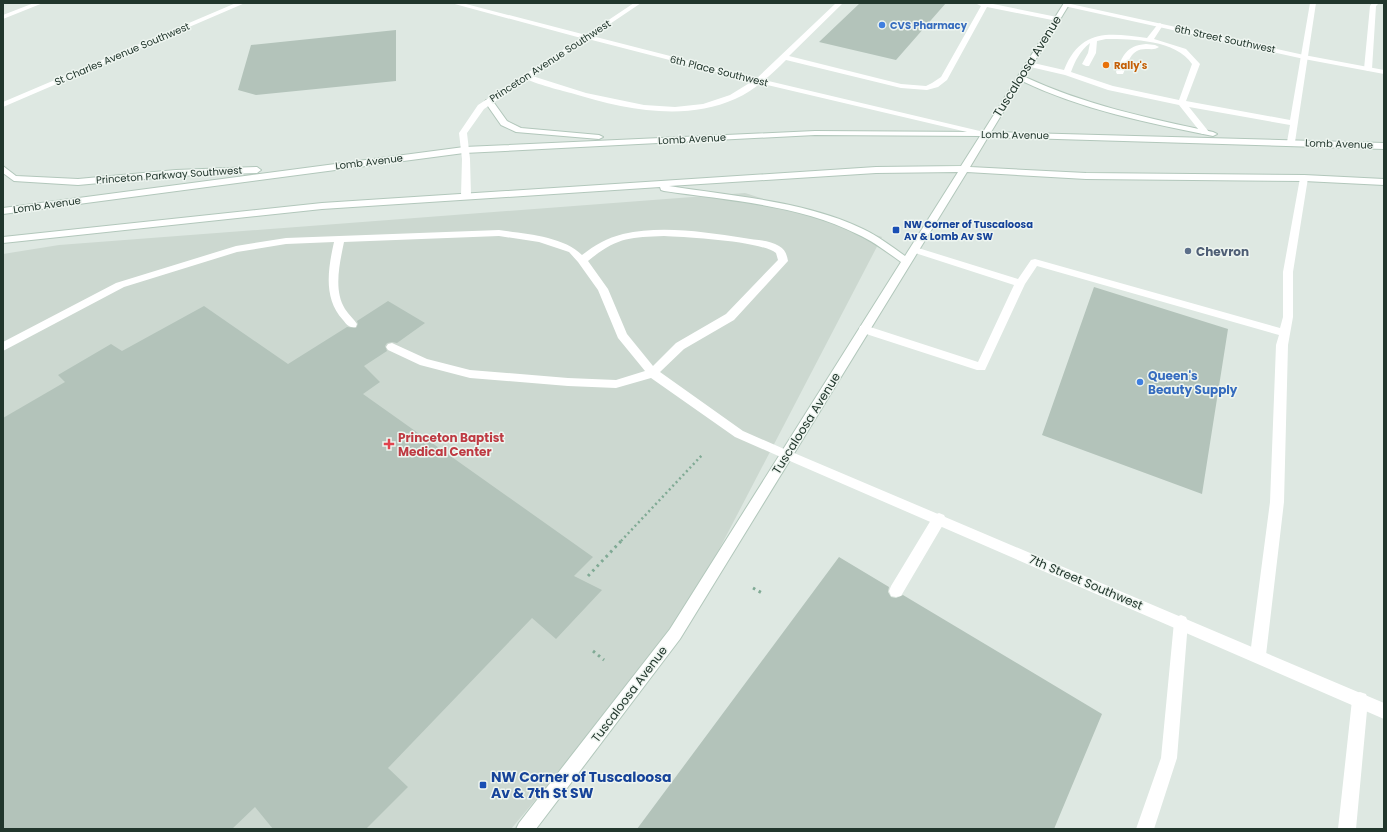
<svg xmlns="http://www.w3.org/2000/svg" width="1387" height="832" font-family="Poppins,sans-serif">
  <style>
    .built { fill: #ccd8d0 }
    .building { fill: #b3c3ba }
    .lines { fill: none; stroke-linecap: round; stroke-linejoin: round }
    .secondary-casing { stroke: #b2c7bb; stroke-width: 2 }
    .path-far1 { stroke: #80aa95; stroke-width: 2.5; stroke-dasharray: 2 3; stroke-linecap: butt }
    .path { stroke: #80aa95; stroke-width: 3; stroke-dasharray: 2.5 4; stroke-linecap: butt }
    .lane { fill: #fff; fill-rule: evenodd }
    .street { fill: #fff; fill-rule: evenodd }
    .secondary { fill: #fff; fill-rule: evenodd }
    .shop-dot { fill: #3f7fe0; stroke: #eef5f0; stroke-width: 1.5 }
    .food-dot { fill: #e8710a; stroke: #eef5f0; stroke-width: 1.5 }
    .transit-dot { fill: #1a4fb4; stroke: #eef5f0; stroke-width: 1.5 }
    .service-dot { fill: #5c6f8a; stroke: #eef5f0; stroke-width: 1.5 }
    .health-dot { fill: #e0444e; stroke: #eef5f0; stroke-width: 1.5 }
    .labels { text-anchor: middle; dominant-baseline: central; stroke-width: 3; stroke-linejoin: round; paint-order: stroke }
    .far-shop-label { font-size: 10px; font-weight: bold; fill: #366cbe; stroke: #eef5f0; text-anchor: start }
    .far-street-label { font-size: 10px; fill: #21362c; stroke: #eef5f0 }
    .far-food-label { font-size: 10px; font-weight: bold; fill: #c56008; stroke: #eef5f0; text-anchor: start }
    .far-transit-label { font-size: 10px; font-weight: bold; fill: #164399; stroke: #eef5f0; text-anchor: start }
    .street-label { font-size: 12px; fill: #21362c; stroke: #eef5f0 }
    .service-label { font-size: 12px; font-weight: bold; fill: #4e5e75; stroke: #eef5f0; text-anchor: start }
    .shop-label { font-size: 12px; font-weight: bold; fill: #366cbe; stroke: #eef5f0; text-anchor: start }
    .health-label { font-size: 12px; font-weight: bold; fill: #be3a42; stroke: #eef5f0; text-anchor: start }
    .near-transit-label { font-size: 14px; font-weight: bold; fill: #164399; stroke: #eef5f0; text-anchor: start }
  </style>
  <rect width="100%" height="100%" fill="#dee8e2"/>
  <path class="built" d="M745,193L882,237L675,634L511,829H3V254L59,245Z"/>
  <path class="building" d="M860,3H946L896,60L819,42Z
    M396,30V81L256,95L238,90L251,45Z
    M1094,287L1228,329L1202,494L1042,435Z
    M388,301L425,323L397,343L392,342L387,343L385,346L387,351L364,366L380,382L363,394L593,557L574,576L602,590L556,639L532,618L388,768L408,787L366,829H273L255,807L232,829H3V418L65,382L58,375L111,344L122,351L204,306L288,364L347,327L356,328L358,324L357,321Z
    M839,557L889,587L888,592L891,597L896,598L903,595L1102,714L1054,829H637Z"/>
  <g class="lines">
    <defs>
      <path id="secondary" d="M1064,3H1070L1025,77C1085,105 1148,118 1213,132L1217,134L1213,136C1148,123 1083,110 1022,81L991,132L1384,143V149L988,137L970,167L1086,173L1304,175L1384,179V185L1304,181L1086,179L967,172L680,639L536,829H516L519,823L670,629L901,262C887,252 873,241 857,234C800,205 726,200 664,191L661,190L660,187L322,209L3,243V237L322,203L876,167L961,166L980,136L815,135L464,153L3,214V208L464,147L815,131L983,132ZM958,172L905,256C891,246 878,236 863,229C806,201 732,196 669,186L876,173Z
        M486,100H492L507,121L521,128L599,135L603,137L599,139L516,132L501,125L485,102Z
        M3,166L16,176L78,179L176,170L257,167L261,170L257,173L176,176L78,185L14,181L3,173Z"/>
    </defs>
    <use href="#secondary" class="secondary-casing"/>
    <path class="path-far1" d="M621,541L703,454"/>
    <path class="path" d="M588,576L622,540
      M753,588L762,593
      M593,651L604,660"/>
    <path class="lane" d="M34,3H43L3,19V15Z
      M836,3H843L789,56L901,84L926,86L932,83L941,77L981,6L975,3H988L1057,17L1060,19L1057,21L987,7L947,80L938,87L927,90L901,88L786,60C771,75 755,90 735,99C684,122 623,109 571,93C560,90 530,83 522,76L526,74L586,93L644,105L675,107L703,104L730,95L756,79Z
      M1310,3H1316L1295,142L1291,145L1287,142L1290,125L1189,107L1209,132L1205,134H1202L1179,105L1108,90L1065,75L1026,66L1025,64L1029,62L1064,70C1081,28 1109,33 1147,38L1158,24L1160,23L1163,25L1154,39L1186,49L1200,64L1186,101L1290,120ZM1106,39C1133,39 1176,40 1192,64L1179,100L1113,86L1071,72C1075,61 1080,51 1090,43L1088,53L1082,64L1086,66H1089L1096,53L1097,41Z
      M1372,3H1379L1376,6L1372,69L1368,71L1364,69L1370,6Z
      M1146,44L1155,45L1159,47C1155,50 1151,49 1146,49C1130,49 1129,62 1123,74H1117L1116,72C1123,55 1126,46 1146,44Z
      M1304,175L1308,178L1293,272V317L1288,345L1284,502L1266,655L1263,660L1258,662L1253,660L1250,655L1270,502L1276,345L1279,335L1037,266L1025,284L985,370H977L860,332L859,329L860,326L864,325L978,362L1014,285L912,252L910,250L915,247L1018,279L1031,260L1035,259L1280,328L1283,317V272L1300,178Z
      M499,230C525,234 563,236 582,255C595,245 607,238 623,234C662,225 705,232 744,238C755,240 769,240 779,246C785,249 787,255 788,261L734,320L684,349L660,372L743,431L791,452L793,455L791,458L787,460L783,458L735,437L651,378L616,388L568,386L470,378L420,365L388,350L386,347L388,344L392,343L427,359L470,370L568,378L616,380L645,371L618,338L598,290L578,262L569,252L539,242L499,236L344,242C340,262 333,290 345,309C349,315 354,319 357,324L356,327C349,328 347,325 343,320C323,298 328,269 334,242L286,244L237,252L124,287L3,351V342L116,283L236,246L286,238ZM664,236C686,237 761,241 776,253L778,260L726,314L676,343L653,366L627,334L608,289L588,261C616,238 629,237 664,236Z
      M939,513L944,515L946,519L944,523L901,596L896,597L891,596L889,591L891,586L934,515Z
      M1181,615L1186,617L1188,622L1177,758L1154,829H1136L1161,758L1174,622L1176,617Z
      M1360,692L1366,694L1368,700L1356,829H1338L1352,700L1354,694Z"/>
    <path class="street" d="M236,3H245L3,107V102Z
      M451,3H462L586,35L634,3H641L592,36L760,79L984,132L988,134L984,136L759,83L588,39L484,109L467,133L470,159L471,196L466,199L461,196L462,159L459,133L478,105L581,38Z
      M1066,3L1304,55L1384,70V74L1304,59L1064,6V4Z
      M787,450L1384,703V719L783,458L781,455L783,452Z"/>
    <use href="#secondary" class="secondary"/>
  </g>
  <g class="shop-dot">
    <circle cx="882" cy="25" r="4"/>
    <circle cx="1140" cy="382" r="4"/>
  </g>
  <circle class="food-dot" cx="1106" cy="65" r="4"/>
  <g class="transit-dot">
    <rect x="892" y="226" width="8" height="8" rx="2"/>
    <rect x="479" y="781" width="8" height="8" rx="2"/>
  </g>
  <circle class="service-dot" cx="1188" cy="251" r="4"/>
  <path class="health-dot" d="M387 438h4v4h4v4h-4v4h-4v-4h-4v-4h4z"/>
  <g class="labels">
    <g class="far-shop-label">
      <text x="890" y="25">CVS Pharmacy</text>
    </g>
    <g class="far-street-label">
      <text transform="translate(1225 39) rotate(12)">6th Street Southwest</text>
      <text transform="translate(122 54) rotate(-23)">St Charles Avenue Southwest</text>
      <text transform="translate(550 61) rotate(-33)">Princeton Avenue Southwest</text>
      <text transform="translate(719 71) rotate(14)">6th Place Southwest</text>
      <text transform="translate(1015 135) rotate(1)">Lomb Avenue</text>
      <text transform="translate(692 139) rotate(-3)">Lomb Avenue</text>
      <text transform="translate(1339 144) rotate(2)">Lomb Avenue</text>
      <text transform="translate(369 162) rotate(-7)">Lomb Avenue</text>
      <text transform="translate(169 175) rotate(-4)">Princeton Parkway Southwest</text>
      <text transform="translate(47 205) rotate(-8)">Lomb Avenue</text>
    </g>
    <g class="far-food-label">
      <text x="1114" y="65">Rally's</text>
    </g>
    <g class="far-transit-label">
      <text x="904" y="224">NW Corner of Tuscaloosa<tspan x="904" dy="12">Av &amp; Lomb Av SW</tspan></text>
    </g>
    <g class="street-label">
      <text transform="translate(1027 66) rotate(-58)">Tuscaloosa Avenue</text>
      <text transform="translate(806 423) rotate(-58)">Tuscaloosa Avenue</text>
      <text transform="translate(1086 582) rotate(23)">7th Street Southwest</text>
      <text transform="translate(629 694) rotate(-53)">Tuscaloosa Avenue</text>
    </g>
    <g class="service-label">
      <text x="1196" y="251">Chevron</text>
    </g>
    <g class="shop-label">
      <text x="1148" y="375">Queen's<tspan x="1148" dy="14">Beauty Supply</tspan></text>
    </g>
    <g class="health-label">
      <text x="398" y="437">Princeton Baptist<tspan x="398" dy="14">Medical Center</tspan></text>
    </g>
    <g class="near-transit-label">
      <text x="491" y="777">NW Corner of Tuscaloosa<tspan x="491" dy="16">Av &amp; 7th St SW</tspan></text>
    </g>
  </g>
  <rect width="1387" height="832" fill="none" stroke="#21362c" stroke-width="8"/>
</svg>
